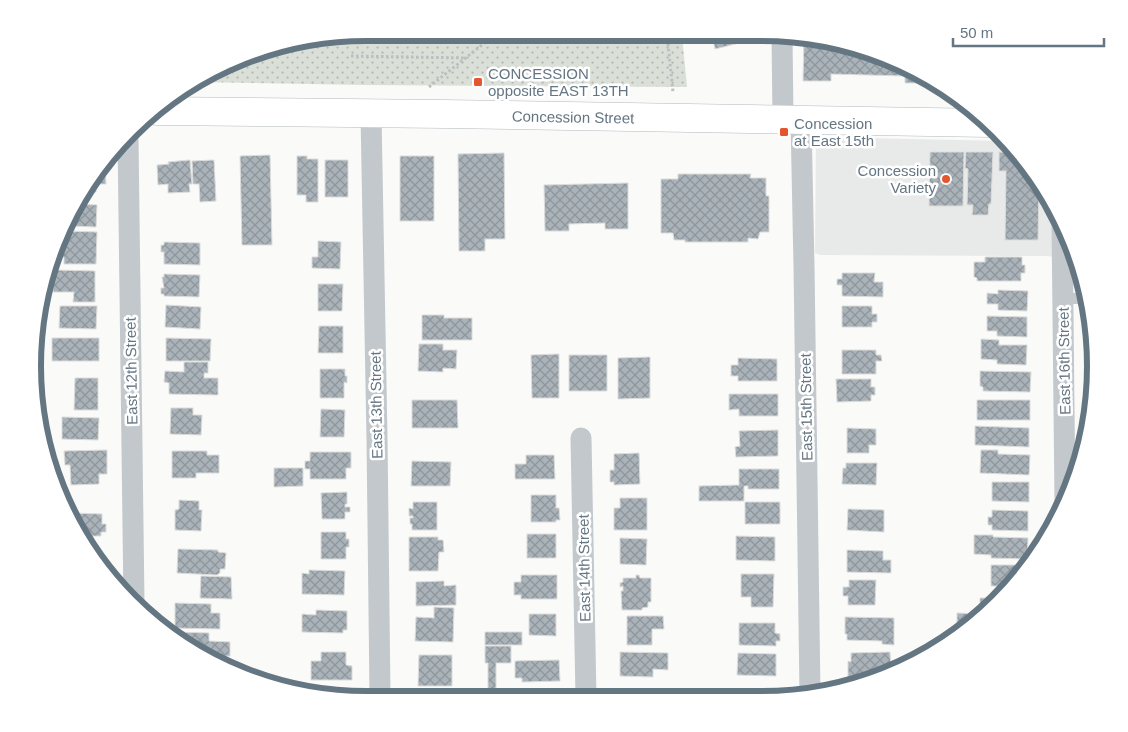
<svg xmlns="http://www.w3.org/2000/svg" width="1128" height="732" font-family="Helvetica,sans-serif">
  <style>
    .built { fill: #e8e9e9 }
    .park { fill: url(#park-dots) }
    .building { fill: url(#building-cross-hatch); stroke: #dcdcda }
    .lines { fill: none; stroke-linecap: round; stroke-linejoin: round }
    .secondary-casing { stroke: #b3babf; stroke-width: 29 }
    .path { stroke: #bbbfc2; stroke-width: 3; stroke-dasharray: 2.5 2.5; stroke-linecap: butt }
    .service { stroke: #c3c8cc; stroke-width: 11 }
    .minor { stroke: #c3c8cc; stroke-width: 21 }
    .secondary { stroke: #fff; stroke-width: 28 }
    .poi-dot { fill: #e4572e; stroke: #fff; stroke-width: 2 }
    .labels { text-anchor: middle; dominant-baseline: central; stroke-width: 5; stroke-linejoin: round; paint-order: stroke }
    .poi-label { font-size: 15px; fill: #657683; stroke: #fff; text-anchor: start }
    .street-label { font-size: 15px; fill: #657683; stroke: #fff }
    .rim { fill: none; stroke: #657683; stroke-width: 6 }
  </style>
  <defs>
    <pattern id="park-dots" width="8" height="8" patternUnits="userSpaceOnUse" patternTransform="scale(1.25)"><rect width="8" height="8" fill="#dadfd7"/><path d="M2 2h.1M6 6h.1" fill="none" stroke="#b4b9b4" stroke-width="1.8" stroke-linecap="round"/></pattern>
    <pattern id="building-cross-hatch" width="8" height="8" patternUnits="userSpaceOnUse" patternTransform="scale(1.25)"><rect width="8" height="8" fill="#aab3b9"/><path d="M0 0l8 8M0 8l8-8" fill="none" stroke="#8e969c"/></pattern>
  </defs>
  <rect width="100%" height="100%" fill="#fafaf8"/>
  <path class="built" d="M816,137L1006,141L1026,163L1061,218L1076,258L1044,256L820,255L815,253Z"/>
  <path class="park" d="M366,33L682,35L687,87L364,85L195,82L259,50Z"/>
  <path class="building" d="M712,35H772L715,49Z
    M804,35L890,58L930,83H905V76L831,74V81H803Z
    M930,152H964L963,206H929Z
    M966,152H993L991,204H989L988,215H972L973,205H967L968,169L965,168Z
    M999,152L1017,153L1026,163L1039,182L1038,240H1005L1006,171H999Z
    M504,153L505,239H485V251H459L458,154Z
    M270,155L272,245H242L240,156Z
    M297,156H307V159H318V202H306V195H297Z
    M400,156H434V221H400Z
    M190,160L192,184H189L190,192L168,193V184L158,185L157,165L169,164L168,162Z
    M214,160L216,201L200,202L199,184H193L192,161Z
    M325,160H348V197H325Z
    M103,161H105L106,184H96V192L86,193Z
    M678,174H751L750,178H766V196H769V232H760L758,239L748,238V242H685V240H674L673,233H661V179H678Z
    M628,183V229H605V223L569,224V231H545L544,185Z
    M79,204L97,205L96,227L72,226V217Z
    M65,231L97,232L96,264H64V257H54L55,250L57,246H64Z
    M318,241L341,242L340,269L312,268V257H318Z
    M164,242L200,243V265L164,264V252H161V245H164Z
    M985,257H1022V265H1025V273H1021V281H977V278L974,277V262H985Z
    M54,270L95,271V302H73L74,292H53Z
    M842,273H875L874,282H883V297L842,296V285H837V279H842Z
    M164,274L200,275L199,297L164,296V294H161V288H164L162,277H164Z
    M318,284H343L342,311H318Z
    M998,290L1028,291L1027,311L998,310V304H987V293L998,294Z
    M166,305L201,307L200,329L165,327Z
    M60,306H97L96,329L59,328Z
    M842,306H872V314H877V322H872V327H842Z
    M422,315H444V318H472V340H422Z
    M987,316L1027,317V337L997,336V331H987Z
    M319,326H343V353H318Z
    M52,338H99V361H52Z
    M166,338L211,339L210,361H166Z
    M981,339L999,340V345H1027L1026,365L997,364V360L981,359Z
    M419,344H443V350H457L456,369L443,368V372L418,371Z
    M842,350H876V355H881L882,361H876V374H842Z
    M559,354V398H532L531,355Z
    M569,355H607V391H569Z
    M650,357V398L618,399V358Z
    M738,358L777,359V381H738V376H731V365H738Z
    M184,362H208V373H204V378H218V395L169,394V383L164,382L165,371L184,372Z
    M320,369H345V376H347V383L344,382V398H320Z
    M980,371L1031,372L1030,392L983,391V387L980,386Z
    M75,378H98V410H74Z
    M836,379H871V387H875V395H871V401L837,402Z
    M729,394H778V416H739V409L729,410Z
    M412,400H457L458,428H412Z
    M977,400H1030V420H977Z
    M171,408H193V415H202L201,435L170,434Z
    M321,409L345,410L344,437H320Z
    M62,417L99,418L98,440L62,439Z
    M975,426L1029,428V447L975,445Z
    M847,428L876,429V445H869V453H847Z
    M778,430V456L736,457L735,447L740,446L739,431Z
    M107,450V474H99V484L71,485L70,465H65L64,451Z
    M981,450H998V454L1030,455L1029,475L980,473Z
    M172,451H207V455H219V473H196V478H172Z
    M310,452H351V468H346V479H310V469H305V461H310Z
    M639,453L640,484L614,485V482H610V470H614V454Z
    M526,455H554L555,479H515V464H526Z
    M412,461L451,462L450,486H411Z
    M846,463H877L876,485L842,484L843,468H846Z
    M274,468H303V486L274,487Z
    M739,469H779V489H748V486H744V501H699V486L739,485Z
    M992,482H1029V502L992,501Z
    M347,492V504H345V507H350V512H345V519H322L321,493Z
    M531,495H556V508H559L560,520H556V522H531Z
    M620,498H647V530H614V508H620Z
    M179,500L199,501V510H202L201,531L175,530V510L179,509Z
    M413,502H437V530H412V524H410V518H413V516H409V508L413,509Z
    M745,502H780V524H745Z
    M848,509L884,510V532L847,530Z
    M992,510L1028,511V531L992,530V525H988V517H992Z
    M72,513L102,514V524H106V532H101V536H82Z
    M321,532H346V539H349V547H346V559H321Z
    M527,534H556V558H527Z
    M974,535H993V537L1028,538L1027,559L991,558V555L974,554Z
    M736,536L775,537V561L736,560Z
    M409,537H438V540H443L444,552H439L438,571H409Z
    M620,538L647,539L646,565L620,564Z
    M85,544L96,545L95,552H101L100,564L89,551Z
    M178,549L218,550V552L226,553L225,569H220V573L217,575L177,573Z
    M847,550L883,551V560H891V573L847,572Z
    M991,565H1027V566L1013,586H991Z
    M309,570L345,571L344,595L302,594V573L309,574Z
    M741,574H774L773,607H751V597H741Z
    M521,575H557V599H521V595H514V582H521Z
    M636,575H639L640,578H651V602H648V607L642,608V610H622L621,591H623V586L620,587V583L623,582V578H636Z
    M201,576L231,577L232,599L200,598Z
    M849,580H876L875,605H848V596H843V587H849Z
    M444,581V586L456,585V605L416,606V582Z
    M991,593H1005L988,609H980V598H991Z
    M175,603L211,604V613H220V629L175,628Z
    M434,607L454,608L453,642L415,641L416,617L434,618Z
    M316,610L347,611V630H343V633L302,632V614L316,615Z
    M957,613L980,614V616L967,629H957Z
    M529,614H556V636L529,635Z
    M627,616H663L664,629H652V645H627Z
    M845,617L894,618V645L882,644V641L847,640V634H845Z
    M739,623H775V633L780,634V641H776V646L739,645Z
    M174,632L209,633V641L230,642V656H209L174,634Z
    M485,632H522V645H485Z
    M485,646H511V663H496V695H488V663H485Z
    M321,652H346V665L352,666V680H311V661H321Z
    M620,652L668,653V670L653,669V677L620,676Z
    M890,652L891,672L864,682H851L848,681V661L851,662V653Z
    M738,653L776,654V676L737,675Z
    M419,655H452V686H418Z
    M559,660L560,681L522,682V678H515V661Z"/>
  <g class="lines">
    <defs>
      <path id="secondary" d="M157,111L445,114L989,123"/>
    </defs>
    <use href="#secondary" class="secondary-casing"/>
    <path class="path" d="M667,34L673,92
      M351,56L466,58
      M429,87L497,33"/>
    <path class="service" d="M1063,298L1087,299"/>
    <path class="minor" d="M782,35L783,120
      M371,114L377,438L380,697
      M801,120L804,266L810,694
      M128,138L134,603
      M1062,222L1065,501
      M581,438L586,698"/>
    <use href="#secondary" class="secondary"/>
  </g>
  <g class="poi-dot">
    <rect x="473" y="77" width="10" height="10" rx="2.5"/>
    <rect x="779" y="127" width="10" height="10" rx="2.5"/>
    <circle cx="946" cy="179" r="5"/>
  </g>
  <g class="labels">
    <g class="poi-label">
      <text x="488" y="73">CONCESSION<tspan x="488" dy="17">opposite EAST 13TH</tspan></text>
      <text x="794" y="123">Concession<tspan x="794" dy="17">at East 15th</tspan></text>
      <text x="936" y="170" text-anchor="end">Concession<tspan x="936" dy="17">Variety</tspan></text>
    </g>
    <g class="street-label">
      <text transform="translate(573 117) rotate(1)">Concession Street</text>
      <text transform="translate(1064 361) rotate(-91)">East 16th Street</text>
      <text transform="translate(131 371) rotate(-91)">East 12th Street</text>
      <text transform="translate(376 405) rotate(-91)">East 13th Street</text>
      <text transform="translate(806 407) rotate(-91)">East 15th Street</text>
      <text transform="translate(584 568) rotate(-91)">East 14th Street</text>
    </g>
  </g>
  <path d="M0 0H1128V732H0ZM366 41H762A325 325 0 0 1 1087 366V366A325 325 0 0 1 762 691H366A325 325 0 0 1 41 366V366A325 325 0 0 1 366 41Z" fill="#fff" fill-rule="evenodd"/>
  <path class="rim" d="M366 41H762A325 325 0 0 1 1087 366V366A325 325 0 0 1 762 691H366A325 325 0 0 1 41 366V366A325 325 0 0 1 366 41Z"/>
  <path d="M953 38v8h151v-8" fill="none" stroke="#657683" stroke-width="2.5"/>
  <text x="960" y="38" font-size="15" fill="#657683" stroke="#ffffff" stroke-width="4" paint-order="stroke">50 m</text>
</svg>
